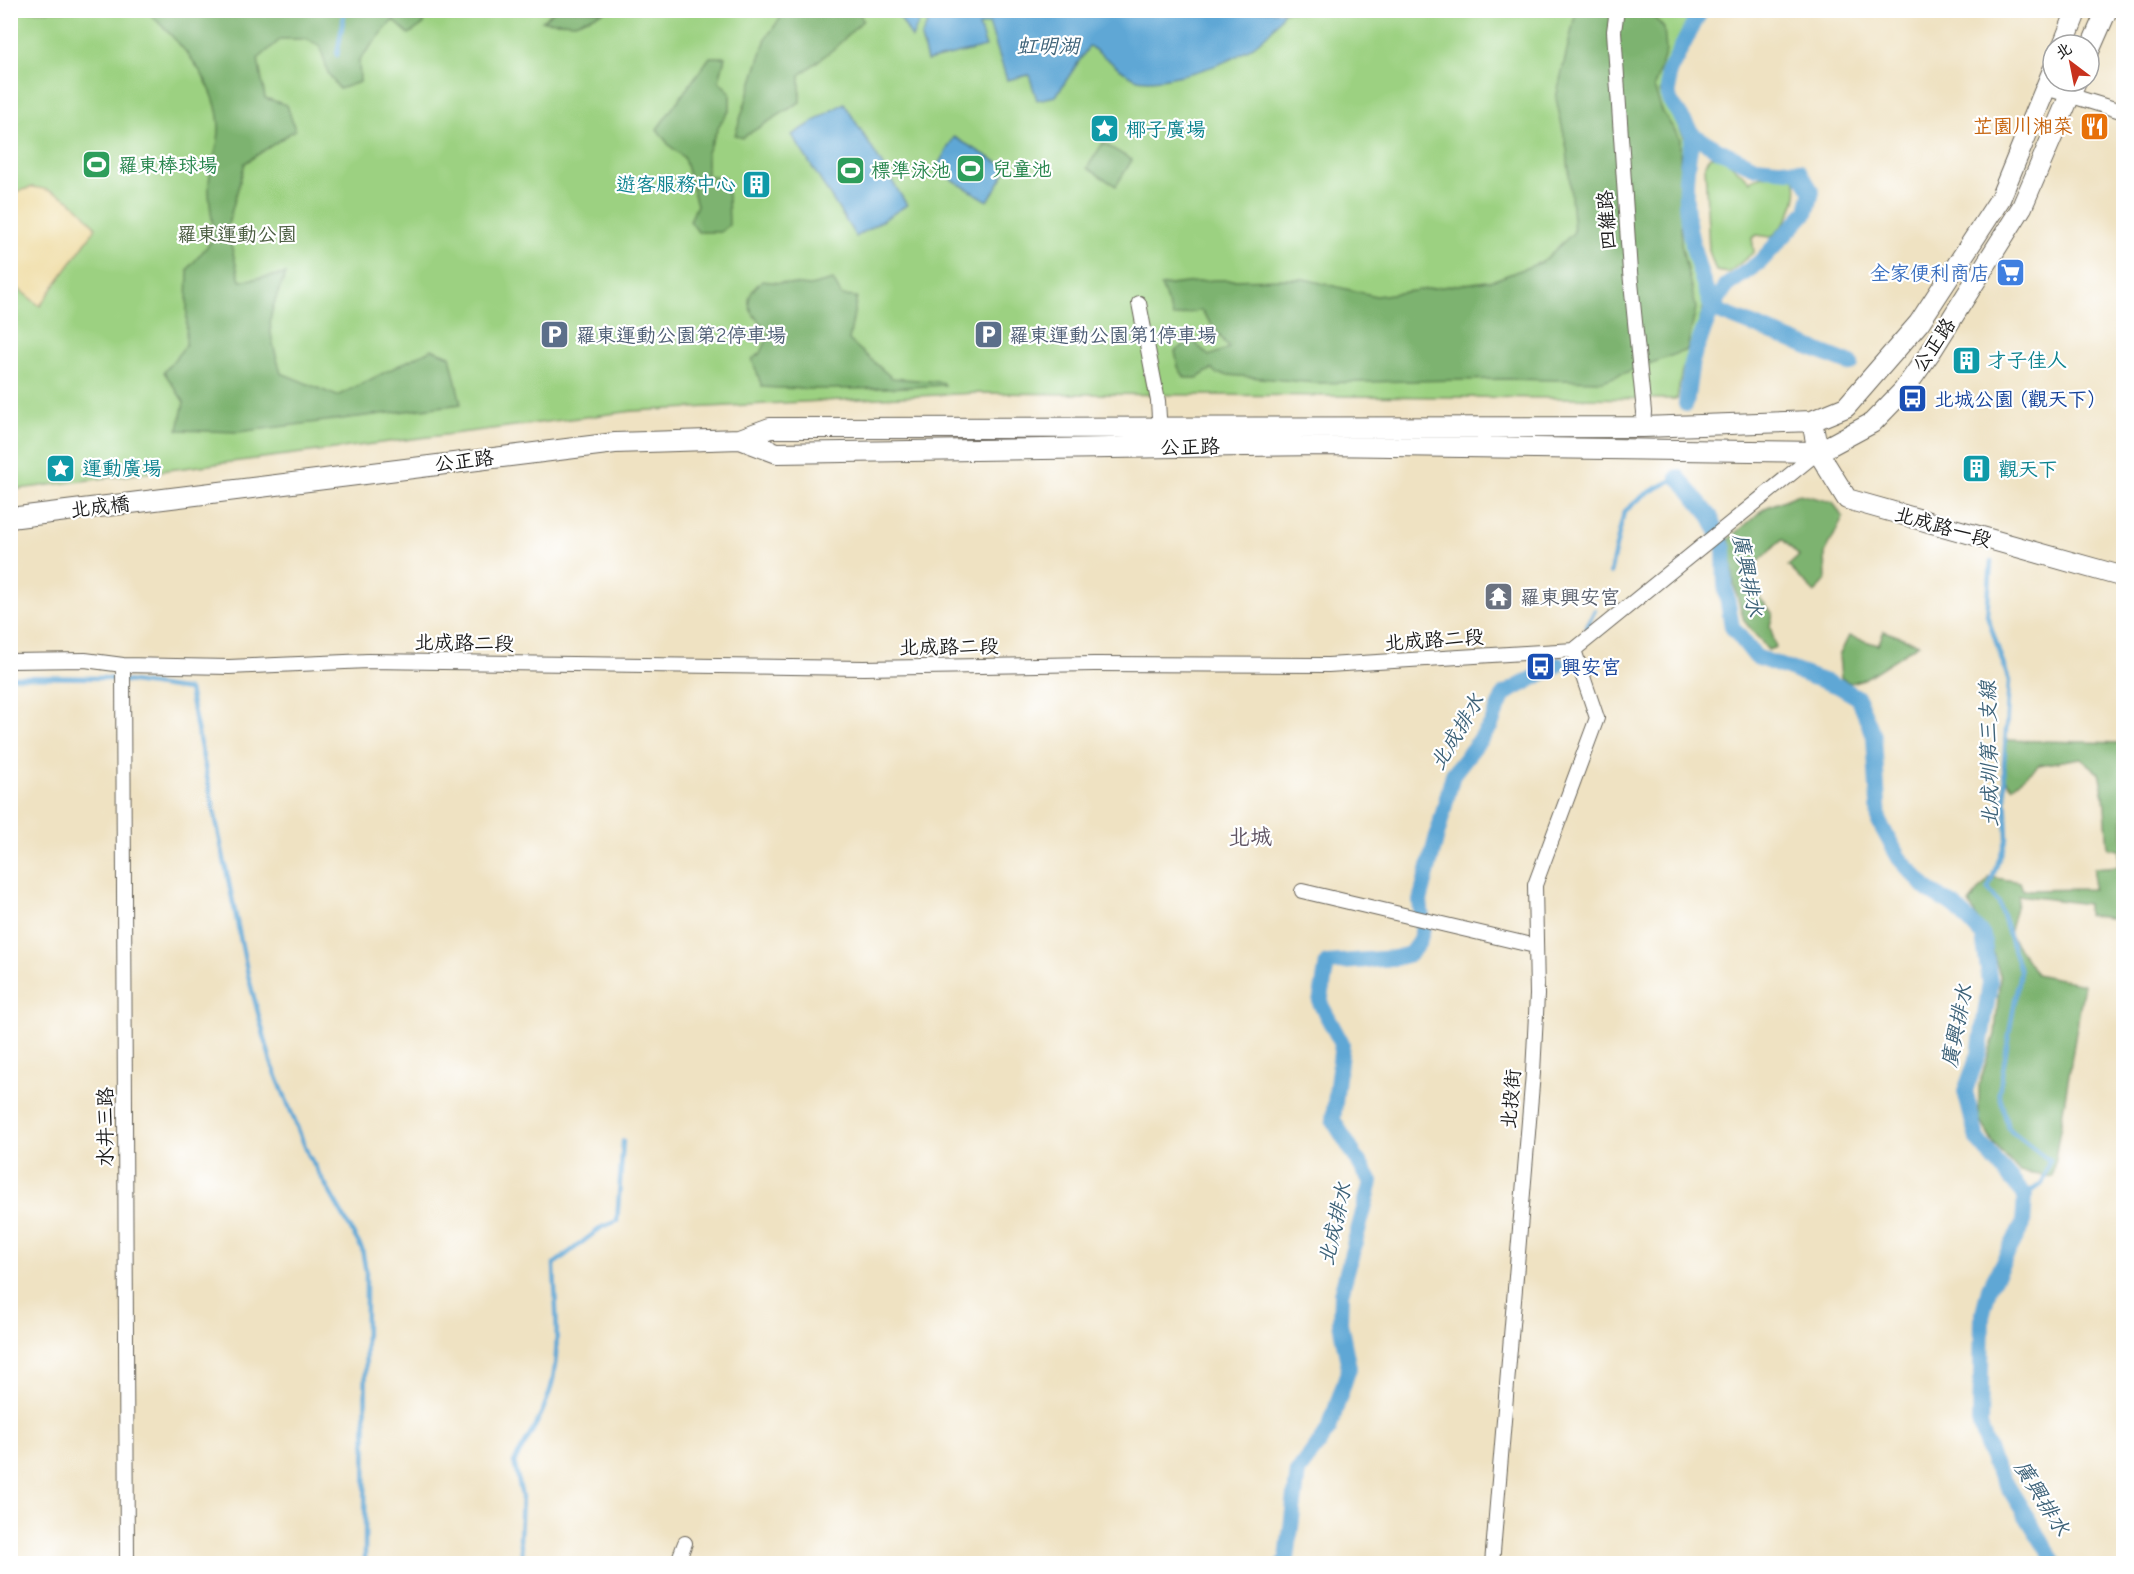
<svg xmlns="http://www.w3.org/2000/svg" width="2134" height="1574" font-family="'Comic Neue','LXGW WenKai TC',sans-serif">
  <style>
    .green { fill: #9cd181; stroke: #5c764e; stroke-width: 1.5 }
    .forest { fill: #7db36f; stroke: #4c6846; stroke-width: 1.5 }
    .sand { fill: #eeda9e; stroke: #857b5d; stroke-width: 1.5 }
    .water { fill: #5ea7d5; stroke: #3d6278; stroke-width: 1.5 }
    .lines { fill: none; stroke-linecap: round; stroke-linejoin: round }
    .stream { stroke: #5ea7d5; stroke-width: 4.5 }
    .canal { stroke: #5ea7d5; stroke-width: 16 }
    .street-casing { stroke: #666156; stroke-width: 16 }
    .secondary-casing { stroke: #666156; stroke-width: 22 }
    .street { stroke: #fff; stroke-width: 14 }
    .secondary { stroke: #fff; stroke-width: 20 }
    .labels { text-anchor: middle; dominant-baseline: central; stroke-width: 4.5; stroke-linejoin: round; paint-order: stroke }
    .food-label { font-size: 20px; fill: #c56008; stroke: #fff; text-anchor: end }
    .culture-label { font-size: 20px; fill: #0d838f; stroke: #fff; text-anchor: start }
    .leisure-label { font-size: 20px; fill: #27864d; stroke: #fff; text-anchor: start }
    .street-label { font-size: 20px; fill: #1c1c1c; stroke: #fff }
    .park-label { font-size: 20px; fill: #495b3f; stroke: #fff }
    .shop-label { font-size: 20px; fill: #366cbe; stroke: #fff; text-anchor: end }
    .service-label { font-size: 20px; fill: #4e5e75; stroke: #fff; text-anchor: start }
    .transit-label { font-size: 20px; fill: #164399; stroke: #fff; text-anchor: start }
    .worship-label { font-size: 20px; fill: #5b616d; stroke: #fff; text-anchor: start }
    .water-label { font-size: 21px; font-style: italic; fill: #3d6278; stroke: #fff }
    .quarter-label { font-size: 22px; fill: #5e5261; stroke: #fff }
  </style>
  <rect width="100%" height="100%" fill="#fff"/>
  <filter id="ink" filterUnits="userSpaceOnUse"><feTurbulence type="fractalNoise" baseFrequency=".0167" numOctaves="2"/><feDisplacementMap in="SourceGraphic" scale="12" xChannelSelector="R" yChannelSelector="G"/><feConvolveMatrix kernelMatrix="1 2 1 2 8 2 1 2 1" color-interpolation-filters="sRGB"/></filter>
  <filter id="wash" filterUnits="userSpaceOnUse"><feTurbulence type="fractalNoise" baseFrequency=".008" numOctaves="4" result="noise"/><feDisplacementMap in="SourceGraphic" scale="24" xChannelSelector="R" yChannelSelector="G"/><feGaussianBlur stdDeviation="1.35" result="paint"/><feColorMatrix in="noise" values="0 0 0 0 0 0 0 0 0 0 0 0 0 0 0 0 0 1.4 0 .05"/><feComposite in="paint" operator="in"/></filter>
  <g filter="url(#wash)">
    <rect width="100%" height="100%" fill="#efe2c2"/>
    <path class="green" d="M10,11H1691L1660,92L1686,141L1688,237L1707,294L1690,356L1682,370L1677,399L976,393L633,411L11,490Z
      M1710,156L1723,157L1750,181C1765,173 1779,173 1795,178C1801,197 1788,225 1771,237L1757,235L1752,238L1754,252L1728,273L1716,271L1709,251L1705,164Z"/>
    <path class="forest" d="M786,10L858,11L863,20L836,47L800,75V102L742,138L735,135L766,38Z
      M147,11H420L424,24L409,34L393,20L359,60L360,82L339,89L328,73L320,46L306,39H281L258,59L265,98L287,105L295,130L245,163L227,228L240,281L286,274C265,321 267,324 281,373L337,396L432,349L450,356L461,404L238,432L178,430L184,402L164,372L186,345L188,269L214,238C213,220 208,201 209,183C210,165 219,148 219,129C219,81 178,41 147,11Z
      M554,11V10L607,11L575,23L542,21Z
      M1576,11H1648L1664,28L1666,51L1654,87L1662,111L1680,139L1681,244L1696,308L1687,350L1603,381L1506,379L1316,383L1217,374L1212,369L1197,378H1185L1178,367L1175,351L1192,340L1209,356L1229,348L1201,310L1173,317L1161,286L1213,280L1304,279L1376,296L1494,280L1542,262L1574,232L1567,149L1556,98Z
      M710,57H725L719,81L730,92V110L721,122L707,152V176L724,178L728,195L729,225L721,232H698L690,221L697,205L684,158L669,145L657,129Z
      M1103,143L1132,160L1116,186L1087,168Z
      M833,280L842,296L857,297L849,340L892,378L942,382L945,385C884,389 823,391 762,387L752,359L761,353L770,333C752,315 737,301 762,281L810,286Z
      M1799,494L1833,502L1843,518L1825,553L1826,580L1815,593L1788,566L1799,556L1782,539L1743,577L1773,614L1770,626L1776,647L1768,650L1744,621L1734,584L1729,539L1765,508Z
      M1884,631L1919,644L1864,679L1850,683L1841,678L1839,656L1849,636L1878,645Z
      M2004,740L2123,743V920L2087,915V904L2019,895L2009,934L2036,974L2084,984L2052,1177L2019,1172L1994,1144L1979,1118V1085L1995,1034L2000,976L1991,945L1969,903L1990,877L2020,882L2023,890L2093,889L2094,868L2119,866V850L2108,848L2104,796L2099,773L2081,758L2039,765L2012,787L2004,776Z"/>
    <path class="sand" d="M33,187C63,191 78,204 96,228L40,306L11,283V193Z"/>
    <path class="water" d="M896,11H1284C1264,51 1215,69 1172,77C1162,79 1145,82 1135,78C1119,71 1104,55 1089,46L1056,96L1037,100L1029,75L1007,80L989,23L979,26L986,47L927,61L921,38L931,15L923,12L912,38Z
      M844,103L907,205L856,237L792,135Z
      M954,137L1008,168L988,201L935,170Z"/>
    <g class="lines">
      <path class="stream" d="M337,55L345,10
        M1991,561L1987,615L2009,681L2004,764L2007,838L1988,889L1999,903L2020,971L1999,1092L2008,1128L2049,1160L2043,1182L2025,1196
        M1610,573L1624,512L1644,495L1678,477
        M1586,628L1595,610
        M10,677L104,678L189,690L248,975L271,1062L308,1154L362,1249L366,1272L365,1564
        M524,1564L520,1539L522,1496L514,1462C530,1436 547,1409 553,1379C560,1342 555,1301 554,1264L602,1227L617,1221L623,1141"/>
      <path class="canal" d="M1693,135C1676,203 1691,245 1712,309L1851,364
        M1686,404L1692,360L1712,309L1726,286L1760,262L1807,211L1812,192L1799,171L1755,167L1719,150L1693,135L1669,99L1668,74L1701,10
        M1678,477L1711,517L1724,549L1725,585L1732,627L1756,657L1840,687L1857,697L1874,736L1879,822L1899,858L1929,891L1956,907L1983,936L1990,983L1979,1053L1965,1091L1977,1139L2025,1196L2023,1224L1989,1288L1982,1316L1980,1426L1992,1461L2056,1564
        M1283,1564L1287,1559L1298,1472L1329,1429L1349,1368L1340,1323L1341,1294L1371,1182L1333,1120L1342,1044L1320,1003L1327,963L1395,958L1410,954L1419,942L1423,928L1420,901L1453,774L1490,727L1504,694L1558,665"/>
    </g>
  </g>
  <g filter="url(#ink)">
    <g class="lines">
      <defs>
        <path id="street" d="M1617,10L1614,31L1630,272L1644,412L1643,427
          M2046,88L2124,112
          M1139,303L1158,401L1160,434
          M10,661L85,660L123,665L229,667L368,661L864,668L1094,664L1328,665L1574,650L1818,452
          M123,665L127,1564
          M1302,891L1535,946
          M677,1564L685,1543
          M1492,1564L1533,1073L1537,995L1535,885L1597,718L1574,650"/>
        <path id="secondary" d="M2063,45L2077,10
          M2089,51L2107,10
          M1812,421L1818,452L1847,499L2124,577
          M740,439L777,453L1321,445L1818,452L1872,423L1903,391L1932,350L2022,207L2076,81
          M10,518L615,443L740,439L770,428L1643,427L1812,421L1846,407L1919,323L2000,199L2053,70"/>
      </defs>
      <use href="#street" class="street-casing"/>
      <use href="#secondary" class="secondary-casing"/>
      <use href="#street" class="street"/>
      <use href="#secondary" class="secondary"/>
    </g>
  </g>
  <defs>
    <symbol id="restaurant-square" viewBox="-11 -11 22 22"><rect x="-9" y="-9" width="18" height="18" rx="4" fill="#e8710a" stroke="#fff"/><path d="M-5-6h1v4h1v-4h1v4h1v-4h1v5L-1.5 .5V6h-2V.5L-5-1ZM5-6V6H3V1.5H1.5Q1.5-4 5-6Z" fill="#fff"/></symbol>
    <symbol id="sight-square" viewBox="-11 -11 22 22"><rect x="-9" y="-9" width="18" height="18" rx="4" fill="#0f9aa8" stroke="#fff"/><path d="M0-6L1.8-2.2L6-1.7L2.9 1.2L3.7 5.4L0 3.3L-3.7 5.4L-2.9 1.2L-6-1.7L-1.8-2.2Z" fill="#fff"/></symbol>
    <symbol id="stadium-square" viewBox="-11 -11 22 22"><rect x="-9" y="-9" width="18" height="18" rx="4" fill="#2e9e5b" stroke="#fff"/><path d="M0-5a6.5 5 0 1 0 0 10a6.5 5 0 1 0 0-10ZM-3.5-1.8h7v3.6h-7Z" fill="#fff"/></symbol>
    <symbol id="building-square" viewBox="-11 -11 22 22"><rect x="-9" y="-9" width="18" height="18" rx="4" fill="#0f9aa8" stroke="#fff"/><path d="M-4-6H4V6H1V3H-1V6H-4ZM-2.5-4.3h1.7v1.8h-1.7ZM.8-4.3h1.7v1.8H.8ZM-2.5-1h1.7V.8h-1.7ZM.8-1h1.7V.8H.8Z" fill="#fff"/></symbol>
    <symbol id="supermarket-square" viewBox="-11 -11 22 22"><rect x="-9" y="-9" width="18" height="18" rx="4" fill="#3f7fe0" stroke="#fff"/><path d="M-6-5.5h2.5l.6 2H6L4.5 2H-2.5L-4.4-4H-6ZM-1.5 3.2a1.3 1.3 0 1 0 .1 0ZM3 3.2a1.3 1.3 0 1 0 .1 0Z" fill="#fff"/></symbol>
    <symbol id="parking-square" viewBox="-11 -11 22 22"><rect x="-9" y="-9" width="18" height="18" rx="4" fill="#5c6f8a" stroke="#fff"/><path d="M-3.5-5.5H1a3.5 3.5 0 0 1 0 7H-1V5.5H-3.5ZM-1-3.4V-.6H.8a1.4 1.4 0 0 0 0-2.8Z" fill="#fff"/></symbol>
    <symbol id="bus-square" viewBox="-11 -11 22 22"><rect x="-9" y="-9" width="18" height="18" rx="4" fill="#1a4fb4" stroke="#fff"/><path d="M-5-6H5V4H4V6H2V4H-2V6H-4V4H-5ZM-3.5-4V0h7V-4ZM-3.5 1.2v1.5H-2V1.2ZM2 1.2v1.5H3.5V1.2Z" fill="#fff"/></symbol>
    <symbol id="temple-square" viewBox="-11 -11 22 22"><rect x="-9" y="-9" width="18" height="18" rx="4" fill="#6b7280" stroke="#fff"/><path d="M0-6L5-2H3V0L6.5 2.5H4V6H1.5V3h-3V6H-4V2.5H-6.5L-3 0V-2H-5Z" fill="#fff"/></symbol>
  </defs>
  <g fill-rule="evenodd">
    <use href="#restaurant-square" x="2078" y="110" width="33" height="33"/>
    <use href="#sight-square" x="1088" y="112" width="33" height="33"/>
    <use href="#stadium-square" x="80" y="148" width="33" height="33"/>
    <use href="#stadium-square" x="954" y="152" width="33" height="33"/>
    <use href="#stadium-square" x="834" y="154" width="33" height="33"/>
    <use href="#building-square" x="740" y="168" width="33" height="33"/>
    <use href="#supermarket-square" x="1994" y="256" width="33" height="33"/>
    <use href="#parking-square" x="538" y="318" width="33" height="33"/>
    <use href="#parking-square" x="972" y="318" width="33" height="33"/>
    <use href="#building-square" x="1950" y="344" width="33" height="33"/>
    <use href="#bus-square" x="1896" y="382" width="33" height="33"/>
    <use href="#sight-square" x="44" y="452" width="33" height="33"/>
    <use href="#building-square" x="1960" y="452" width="33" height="33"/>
    <use href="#temple-square" x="1482" y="580" width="33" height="33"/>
    <use href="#bus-square" x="1524" y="650" width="33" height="33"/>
  </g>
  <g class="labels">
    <g class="food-label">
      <text x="2073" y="126">芷園川湘菜</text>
    </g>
    <g class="culture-label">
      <text x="1126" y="129">椰子廣場</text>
      <text x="736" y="184" text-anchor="end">遊客服務中心</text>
      <text x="1987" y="360">才子佳人</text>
      <text x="82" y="468">運動廣場</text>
      <text x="1998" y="469">觀天下</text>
    </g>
    <g class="leisure-label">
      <text x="118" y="165">羅東棒球場</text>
      <text x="992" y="169">兒童池</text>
      <text x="871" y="170">標準泳池</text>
    </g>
    <g class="street-label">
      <text transform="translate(1607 220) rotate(-94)">四維路</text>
      <text transform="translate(1934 345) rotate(-56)">公正路</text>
      <text transform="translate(1190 447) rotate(-1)">公正路</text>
      <text transform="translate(464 461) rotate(-7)">公正路</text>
      <text transform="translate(100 507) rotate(-7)">北成橋</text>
      <text transform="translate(1943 527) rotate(16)">北成路一段</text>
      <text transform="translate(1434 640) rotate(-4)">北成路二段</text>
      <text transform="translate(464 643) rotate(1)">北成路二段</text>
      <text transform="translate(949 647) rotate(-1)">北成路二段</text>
      <text transform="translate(1511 1099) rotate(-85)">北投街</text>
      <text transform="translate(105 1127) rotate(-90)">水井三路</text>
    </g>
    <g class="park-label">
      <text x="237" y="234">羅東運動公園</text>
    </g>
    <g class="shop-label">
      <text x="1990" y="273">全家便利商店</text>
    </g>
    <g class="service-label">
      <text x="576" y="335">羅東運動公園第2停車場</text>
      <text x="1009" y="335">羅東運動公園第1停車場</text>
    </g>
    <g class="transit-label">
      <text x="1934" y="399">北城公園 (觀天下)</text>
      <text x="1561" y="667">興安宮</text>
    </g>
    <g class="worship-label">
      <text x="1520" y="597">羅東興安宮</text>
    </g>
    <g class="water-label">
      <text x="1048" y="46">虹明湖</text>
      <text transform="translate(1748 575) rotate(79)">廣興排水</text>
      <text transform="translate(1457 732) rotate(-59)">北成排水</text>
      <text transform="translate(1989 754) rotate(-91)">北成圳第三支線</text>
      <text transform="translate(1957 1026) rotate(-79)">廣興排水</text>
      <text transform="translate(1335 1224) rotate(-77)">北成排水</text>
      <text transform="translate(2042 1498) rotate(58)">廣興排水</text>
    </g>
    <g class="quarter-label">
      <text x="1250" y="837">北城</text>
    </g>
  </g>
  <rect width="2134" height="1574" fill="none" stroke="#fff" stroke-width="36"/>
  <g transform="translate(2071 63) rotate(328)"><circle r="28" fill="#ffffff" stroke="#a4a4a4" stroke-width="1.5"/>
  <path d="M0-4.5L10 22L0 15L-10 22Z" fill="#c8321e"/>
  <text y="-9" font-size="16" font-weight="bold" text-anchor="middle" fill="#1c1c1c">北</text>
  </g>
</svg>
